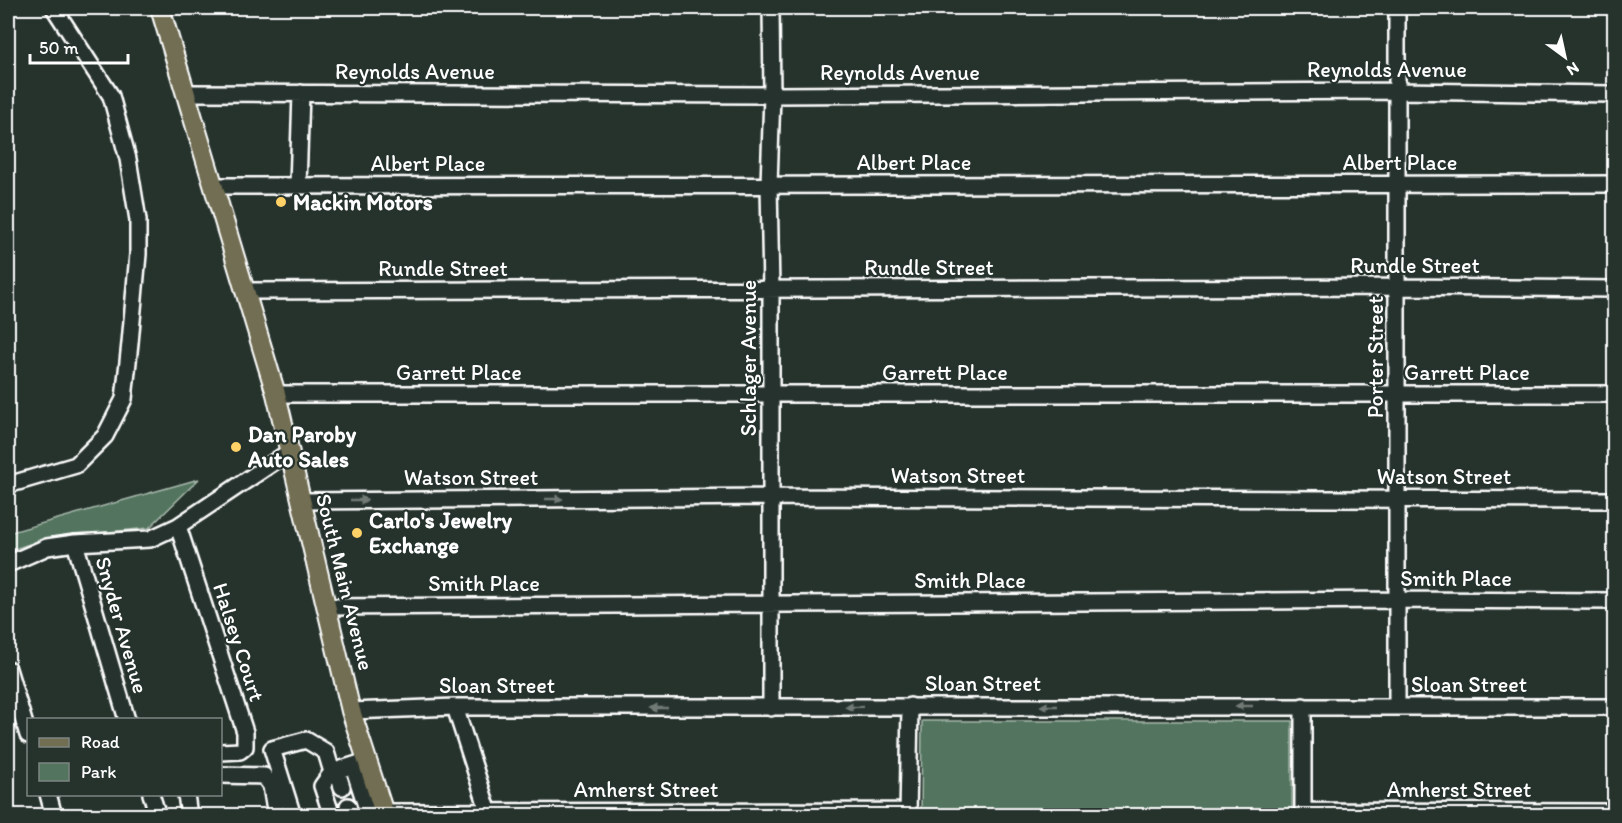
<svg xmlns="http://www.w3.org/2000/svg" width="1622" height="823" font-family="Itim,sans-serif">
  <style>
    .green { fill: #53745e; stroke: #a9baae; stroke-width: 1.5 }
    .lines { fill: none; stroke-linecap: round; stroke-linejoin: round }
    .minor-casing { stroke: #fff; stroke-width: 20 }
    .major-casing { stroke: #fff; stroke-width: 22 }
    .minor { stroke: #26332d; stroke-width: 15 }
    .major { stroke: #726e52; stroke-width: 18 }
    .oneway { fill: #727a76 }
    .poi-dot { fill: #ffd166; stroke: #26332d; stroke-width: 2 }
    .labels { text-anchor: middle; dominant-baseline: central; stroke-width: 4.5; stroke-linejoin: round; paint-order: stroke }
    .street-label { font-size: 22px; fill: #fff; stroke: #26332d }
    .poi-label { font-size: 22px; font-weight: bold; fill: #fff; stroke: #26332d; text-anchor: start }
  </style>
  <rect width="100%" height="100%" fill="#26332d"/>
  <filter id="ink" filterUnits="userSpaceOnUse"><feTurbulence type="fractalNoise" baseFrequency=".0167" numOctaves="2"/><feDisplacementMap in="SourceGraphic" scale="12" xChannelSelector="R" yChannelSelector="G"/><feConvolveMatrix kernelMatrix="1 2 1 2 8 2 1 2 1" color-interpolation-filters="sRGB"/></filter>
  <g filter="url(#ink)">
    <path class="green" d="M199,479L149,528L48,538L8,551V533Z
      M922,721H1292V815H921Z"/>
    <g class="lines">
      <defs>
        <path id="minor" d="M771,8L772,95L769,184L771,290V708
          M1397,8V706
          M187,93L772,95L1398,91L1614,94
          M214,186L1614,184
          M298,186L301,93
          M244,291L1397,287L1614,289
          M276,394H1614
          M8,485L76,465L105,436L124,399L130,343L138,254V220L128,159L111,96L54,8
          M301,501L770,497L1614,500
          M178,526L245,732V747L240,751L220,752
          M75,543L127,720
          M8,564L47,547L75,543L150,539L178,526L289,452
          M326,607L1397,600L1614,601
          M8,669L28,735
          M1303,706V816
          M455,707L490,816
          M351,711L455,707H1614
          M353,766L368,812
          M337,771L342,787
          M220,775L264,776L271,786L276,816
          M48,794L54,816
          M151,794L158,816
          M186,794L189,816
          M348,806L351,816
          M1303,811L1614,812
          M384,812L908,811
          M293,816L272,749L306,740L326,752L332,772L367,761
          M332,816L322,786L332,772
          M908,816L910,706"/>
        <path id="major" d="M160,8L276,394L351,711L385,816"/>
      </defs>
      <use href="#minor" class="minor-casing"/>
      <use href="#major" class="major-casing"/>
      <use href="#minor" class="minor"/>
      <use href="#major" class="major"/>
    </g>
    <defs><path id="oneway-solid" d="M-6-.8H1V-3.2L6.5 0L1 3.2V.8H-6Z" transform="scale(1.5)"/></defs>
    <g class="oneway">
      <use href="#oneway-solid" transform="translate(554 499)"/>
      <use href="#oneway-solid" transform="translate(359 500)"/>
      <use href="#oneway-solid" transform="translate(1049 706) rotate(180)"/>
      <use href="#oneway-solid" transform="translate(1244 706) rotate(180)"/>
      <use href="#oneway-solid" transform="translate(854 707) rotate(179)"/>
      <use href="#oneway-solid" transform="translate(659 708) rotate(-180)"/>
    </g>
  </g>
  <g class="poi-dot">
    <circle cx="281" cy="202" r="6"/>
    <circle cx="236" cy="447" r="6"/>
    <circle cx="357" cy="533" r="6"/>
  </g>
  <g class="labels">
    <g class="street-label">
      <text x="1387" y="69">Reynolds Avenue</text>
      <text x="415" y="71">Reynolds Avenue</text>
      <text x="900" y="72">Reynolds Avenue</text>
      <text x="914" y="162">Albert Place</text>
      <text x="1400" y="162">Albert Place</text>
      <text x="428" y="163">Albert Place</text>
      <text x="1415" y="265">Rundle Street</text>
      <text x="929" y="267">Rundle Street</text>
      <text x="443" y="268">Rundle Street</text>
      <text transform="translate(1375 357) rotate(-90)">Porter Street</text>
      <text transform="translate(748 358) rotate(-90)">Schlager Avenue</text>
      <text x="459" y="372">Garrett Place</text>
      <text x="945" y="372">Garrett Place</text>
      <text x="1467" y="372">Garrett Place</text>
      <text x="958" y="475">Watson Street</text>
      <text x="1444" y="476">Watson Street</text>
      <text x="471" y="477">Watson Street</text>
      <text x="1456" y="578">Smith Place</text>
      <text x="970" y="580">Smith Place</text>
      <text transform="translate(345 582) rotate(76)">South Main Avenue</text>
      <text x="484" y="583">Smith Place</text>
      <text transform="translate(122 625) rotate(74)">Snyder Avenue</text>
      <text transform="translate(239 642) rotate(72)">Halsey Court</text>
      <text x="983" y="683">Sloan Street</text>
      <text x="1469" y="684">Sloan Street</text>
      <text x="497" y="685">Sloan Street</text>
      <text x="646" y="789">Amherst Street</text>
      <text x="1459" y="789">Amherst Street</text>
    </g>
    <g class="poi-label">
      <text x="293" y="202">Mackin Motors</text>
      <text x="248" y="434">Dan Paroby<tspan x="248" dy="25">Auto Sales</tspan></text>
      <text x="369" y="520">Carlo's Jewelry<tspan x="369" dy="25">Exchange</tspan></text>
    </g>
  </g>
  <rect width="1622" height="823" fill="none" stroke="#26332d" stroke-width="30"/>
  <rect x="15" y="15" width="1592" height="793" fill="none" stroke="#fff" stroke-width="2" filter="url(#ink)"/>
  <rect x="27" y="718" width="195" height="78" fill="#26332d" stroke="#7d8581" stroke-width="1.5"/>
  <rect x="39" y="738" width="30" height="9" fill="#726e52" stroke="#7d8581" stroke-width="1.5"/>
  <text x="81" y="748" font-size="18" fill="#ffffff">Road</text>
  <rect x="39" y="763" width="30" height="18" fill="#53745e" stroke="#7d8581" stroke-width="1.5"/>
  <text x="81" y="778" font-size="18" fill="#ffffff">Park</text>
  <g transform="translate(1565 57) rotate(147)" stroke="#26332d" stroke-width="4.5" paint-order="stroke">
  <path d="M0-4.5L10 22L0 15L-10 22Z" fill="#ffffff"/>
  <text y="-9" font-size="16" font-weight="bold" text-anchor="middle" fill="#ffffff">N</text>
  </g>
  <path d="M30 54v9h98v-9" fill="none" stroke="#ffffff" stroke-width="3"/>
  <text x="39" y="54" font-size="18" fill="#ffffff" stroke="#26332d" stroke-width="4.5" paint-order="stroke">50 m</text>
</svg>
